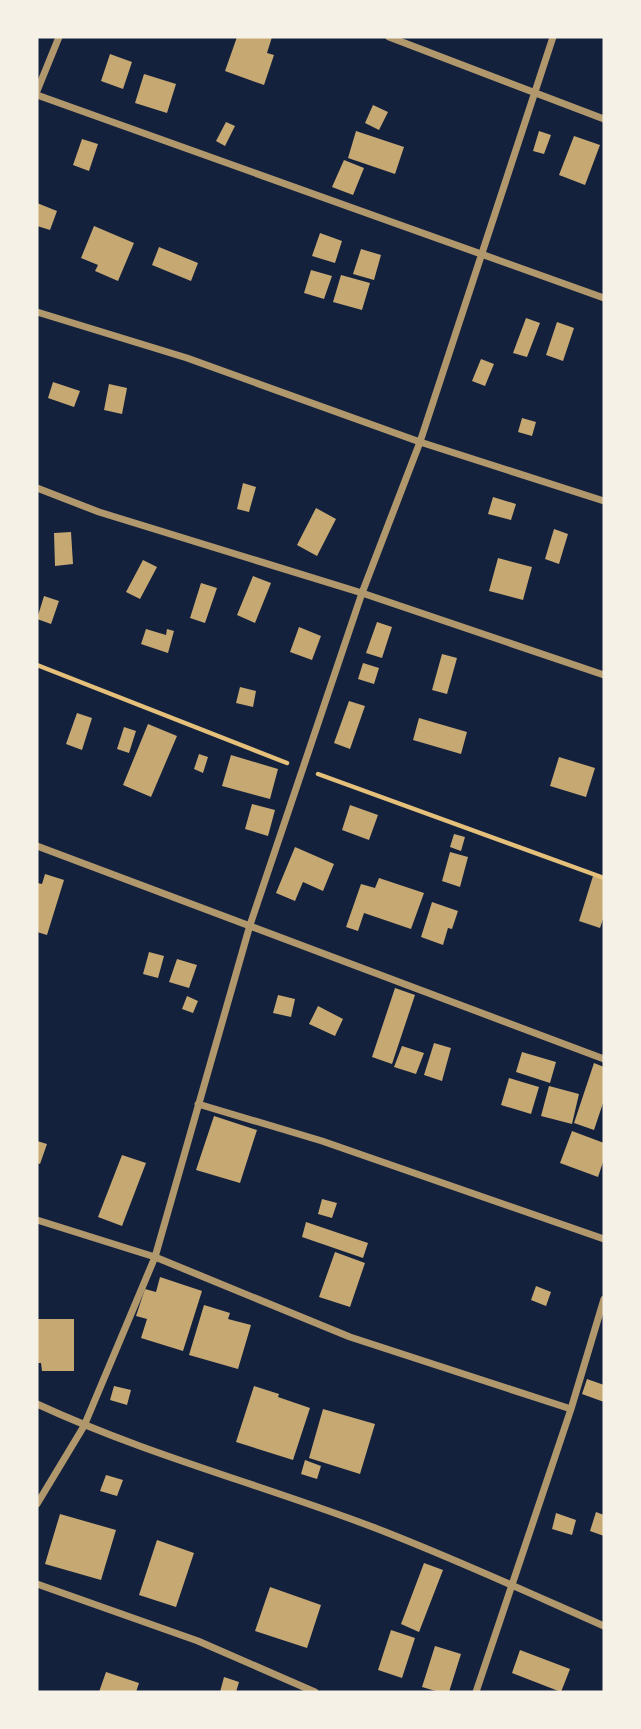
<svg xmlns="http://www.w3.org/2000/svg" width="641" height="1729" font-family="Manrope,sans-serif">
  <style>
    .building { fill: #c6a872 }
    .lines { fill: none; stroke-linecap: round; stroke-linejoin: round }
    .path { stroke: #e5c07b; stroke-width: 4.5 }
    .minor { stroke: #b1986c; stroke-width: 7 }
  </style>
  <rect width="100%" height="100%" fill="#14213d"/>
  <path class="building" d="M237,37H272L267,53L274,55L264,85L225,71Z
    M110,54L132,62L123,89L101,81Z
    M144,74L176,84L167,113L135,103Z
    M373,105L388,112L379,130L365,123Z
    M226,122L235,126L225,146L216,141Z
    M356,131L404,147L395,174L348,158Z
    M539,131L551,135L544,154L533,151Z
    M574,136L600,145L585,185L559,175Z
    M82,139L98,144L89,171L73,165Z
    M344,160L364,168L353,195L332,187Z
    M37,203L57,211L50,230L37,226Z
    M94,226L134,243L118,281L95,271L98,265L81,258Z
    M320,233L342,241L335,263L312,256Z
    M159,247L198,263L191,281L152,265Z
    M361,249L381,255L374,280L353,274Z
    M311,270L332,276L324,299L304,293Z
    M341,275L370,283L362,310L333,302Z
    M526,318L540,323L527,357L513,353Z
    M557,322L574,328L563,361L546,355Z
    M481,359L494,364L485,386L472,381Z
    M53,382L80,391L74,407L48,398Z
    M109,384L127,388L122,414L104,410Z
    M522,418L536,422L532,436L518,432Z
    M243,483L256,487L249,512L237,509Z
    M493,497L516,504L511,520L488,514Z
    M316,508L336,519L317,556L297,545Z
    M554,529L568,534L559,564L545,559Z
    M71,532L73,564L55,566L54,533Z
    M498,558L532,567L523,600L489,591Z
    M143,560L157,567L140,599L126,592Z
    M253,576L271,583L255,623L237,615Z
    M201,583L217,588L205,623L190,618Z
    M44,596L59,601L51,624L37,619Z
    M377,622L392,627L382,658L366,653Z
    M299,627L321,636L312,660L290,652Z
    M146,629L166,635L167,629L174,631L168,653L141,644Z
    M442,654L457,658L447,694L432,690Z
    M363,663L379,668L374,684L358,679Z
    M240,687L256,691L253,707L236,703Z
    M349,701L365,706L350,749L334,743Z
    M77,713L92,718L82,750L66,744Z
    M419,718L467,732L461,754L413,740Z
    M148,724L177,736L151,797L123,785Z
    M124,727L136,731L129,753L117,749Z
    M199,754L208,757L203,773L194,769Z
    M231,755L278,769L270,799L222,786Z
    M559,757L595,768L586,797L550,786Z
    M252,804L275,810L268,836L245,829Z
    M350,805L378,815L369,840L342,830Z
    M454,834L465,837L461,851L450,847Z
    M295,847L334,864L323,891L303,882L295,901L276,893Z
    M450,852L468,857L460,887L442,881Z
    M45,874L64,880L47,935L37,932V883L42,884Z
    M593,876L604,879V916L600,928L579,921Z
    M379,878L424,893L411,929L364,913L358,931L346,927L361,884L375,888Z
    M432,902L458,911L452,929L448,928L443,945L421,937Z
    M149,952L164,956L158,978L143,974Z
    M177,959L197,965L189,988L169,982Z
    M395,988L415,995L392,1064L372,1057Z
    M278,995L295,999L291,1017L273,1013Z
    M187,996L198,1001L193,1013L182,1009Z
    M318,1006L343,1019L335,1036L309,1024Z
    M434,1043L451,1048L442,1081L424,1075Z
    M402,1046L424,1053L416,1074L394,1067Z
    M522,1052L556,1062L550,1083L516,1072Z
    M594,1063L604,1067V1100L594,1130L574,1123Z
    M509,1078L539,1087L531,1114L501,1105Z
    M549,1086L579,1094L572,1124L541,1116Z
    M214,1116L257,1130L240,1183L196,1170Z
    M572,1131L604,1143V1159L598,1177L560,1163Z
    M37,1141L47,1144L40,1164L37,1163Z
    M122,1155L146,1163L122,1226L98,1217Z
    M322,1199L337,1203L332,1218L318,1214Z
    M306,1222L368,1243L363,1258L302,1237Z
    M335,1252L365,1263L350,1307L319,1297Z
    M160,1277L202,1291L183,1351L141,1338L147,1319L136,1316L145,1289L156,1292Z
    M536,1286L551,1292L546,1306L531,1300Z
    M204,1305L230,1313L228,1319L251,1325L238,1369L189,1355Z
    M37,1319H74V1371H42L41,1363H37Z
    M587,1379L604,1385V1402L582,1394Z
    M114,1386L131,1390L127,1405L110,1400Z
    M254,1386L279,1394L278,1397L310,1408L293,1460L236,1442Z
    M323,1409L375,1424L360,1474L309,1458Z
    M305,1460L321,1466L317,1479L301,1474Z
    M106,1475L123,1480L117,1496L100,1491Z
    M596,1512L604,1515V1536L590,1531Z
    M556,1513L576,1520L572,1535L552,1529Z
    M60,1514L116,1530L101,1580L45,1564Z
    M157,1540L194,1553L176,1607L139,1595Z
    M424,1563L443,1570L419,1632L401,1624Z
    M270,1587L321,1605L307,1648L255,1631Z
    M391,1630L415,1638L402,1678L378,1670Z
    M435,1646L461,1654L449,1692H439L422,1687Z
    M520,1650L570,1669L561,1692L512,1673Z
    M106,1672L139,1683L136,1692H99Z
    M224,1677L239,1682L236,1692H220Z"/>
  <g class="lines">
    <path class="path" d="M37,665L287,763
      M318,774L604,878"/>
    <path class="minor" d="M389,37L604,119
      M37,91L59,37
      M37,95L604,298
      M37,312L187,358L420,442L604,501
      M37,488L99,512L362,593L604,675
      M37,846L604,1059
      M198,1104L322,1141L604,1239
      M37,1220L155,1257L350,1337L571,1409
      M37,1404C145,1454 259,1484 370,1526C449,1556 527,1592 604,1626
      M37,1504L84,1426L155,1257L250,925L362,593L420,442L553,37
      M37,1584L198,1641L315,1692
      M476,1692L571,1409L604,1299"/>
  </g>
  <rect width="641" height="1729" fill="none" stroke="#f6f1e7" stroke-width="77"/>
</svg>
